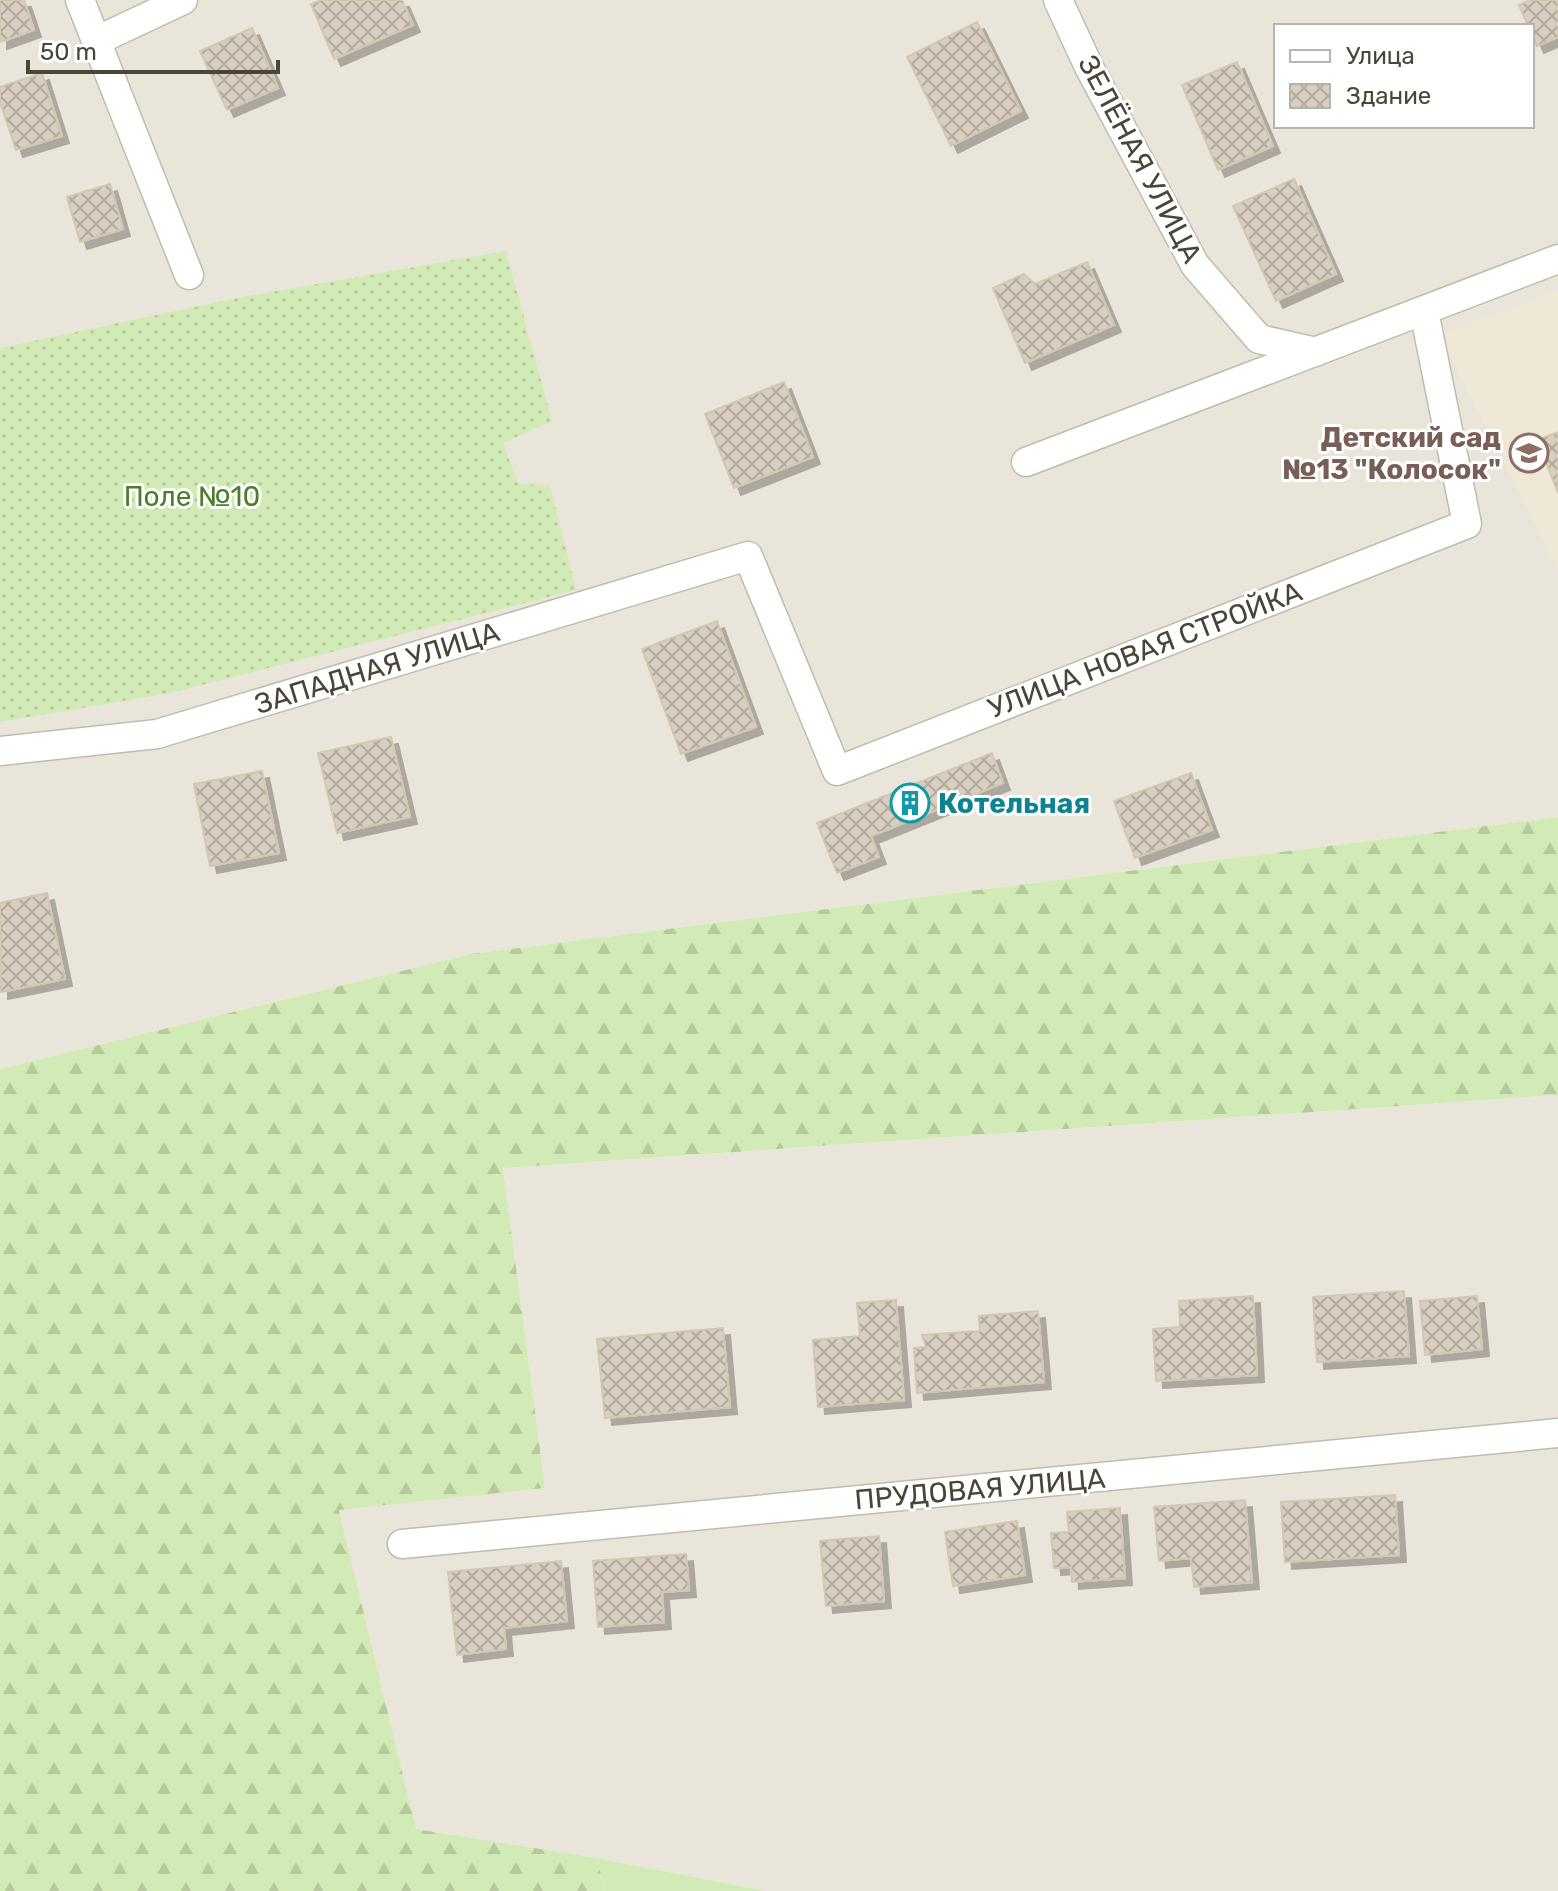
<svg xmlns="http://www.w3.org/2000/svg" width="1558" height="1891" font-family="Rubik,sans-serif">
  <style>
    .residential { fill: #eae5da; fill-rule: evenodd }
    .education { fill: #efe8d6 }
    .grass { fill: #d2eab5 }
    .forest { fill: url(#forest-firs) }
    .garden { fill: url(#garden-dots) }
    .building { fill: url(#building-cross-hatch); stroke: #d3c7b4; stroke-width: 2; filter: url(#shadow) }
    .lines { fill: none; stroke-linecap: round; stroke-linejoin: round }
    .street-casing { stroke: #c2bbae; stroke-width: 31 }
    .street { stroke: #fff; stroke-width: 28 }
    .labels { text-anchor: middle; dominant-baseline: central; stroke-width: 6; stroke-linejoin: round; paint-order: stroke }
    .street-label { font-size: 28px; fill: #4b4439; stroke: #fff }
    .education-label { font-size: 28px; font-weight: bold; fill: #785e54; stroke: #fff; text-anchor: end }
    .park-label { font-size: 28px; fill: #4a7f2a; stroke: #fff }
    .culture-label { font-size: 28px; font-weight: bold; fill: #0d838f; stroke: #fff; text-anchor: start }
  </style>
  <defs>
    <pattern id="forest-firs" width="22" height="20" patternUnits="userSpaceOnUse" patternTransform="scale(2)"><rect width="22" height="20" fill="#d2eab5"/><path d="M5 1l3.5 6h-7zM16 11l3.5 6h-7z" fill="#b6ca9c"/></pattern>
    <pattern id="garden-dots" width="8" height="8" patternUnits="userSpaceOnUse" patternTransform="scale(2)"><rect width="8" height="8" fill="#d2eab5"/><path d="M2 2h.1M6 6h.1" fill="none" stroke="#b6ca9c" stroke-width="1.8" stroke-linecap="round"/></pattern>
    <pattern id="building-cross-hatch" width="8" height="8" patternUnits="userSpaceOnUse" patternTransform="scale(2)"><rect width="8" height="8" fill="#d8cfc1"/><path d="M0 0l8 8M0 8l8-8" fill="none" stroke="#b1aa9e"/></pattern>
    <filter id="shadow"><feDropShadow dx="7" dy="7" stdDeviation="0" flood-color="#0004"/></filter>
  </defs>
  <rect width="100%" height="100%" fill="#f6f3ec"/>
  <path class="residential" d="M0,0H1558V817L471,954L0,1069ZM1276,26H1532V126H1276Z
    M1558,1095V1891H765L597,1858L416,1829L339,1509L545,1488L503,1168Z"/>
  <path class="education" d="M1558,291V569L1440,336Z"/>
  <path class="grass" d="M597,1858L765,1891H605Z"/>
  <path class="forest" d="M1558,817V1095L503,1168L545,1488L339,1510L416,1829L597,1858L605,1891H0V1069L471,954Z"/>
  <path class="garden" d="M506,251L552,421L503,443L518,483L550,486L576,590L170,693L0,722V348L242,297Z"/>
  <path class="building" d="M0,0H24L34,30L0,42Z
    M321,0H402L413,25L334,59L311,4Z
    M1530,0H1558V37L1537,46L1532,35V26H1528L1519,5Z
    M977,22L1021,111L951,146L907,57Z
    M252,28L278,88L227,110L200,51Z
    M1237,62L1273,146L1218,170L1182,85Z
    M42,73L62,136L16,150L0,102V87Z
    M1294,179L1336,274L1276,301L1233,206Z
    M110,184L123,229L80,242L67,197Z
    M1087,262L1114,325L1025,363L993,288L1024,274L1035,284Z
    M784,382L813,457L734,488L705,414Z
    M1558,432V493L1537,440Z
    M717,621L756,727L681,754L642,649Z
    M391,737L410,817L337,833L318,753Z
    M992,753L1003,783L871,836L879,857L837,873L817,823Z
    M262,771L279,853L210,866L194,784Z
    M1191,773L1212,830L1135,858L1114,801Z
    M47,893L65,979L1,992L0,903Z
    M1404,1291L1409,1356L1317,1362L1313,1297Z
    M1253,1296L1257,1375L1156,1381L1153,1329L1180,1327L1179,1301Z
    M1477,1296L1482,1349L1425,1355L1420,1301Z
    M896,1300L904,1400L818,1407L813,1340L860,1336L857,1303Z
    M1038,1311L1044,1382L917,1393L914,1348L926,1347L922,1335L980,1331L979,1316Z
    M723,1328L730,1407L605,1418L597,1339Z
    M1395,1495L1399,1555L1285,1562L1281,1502Z
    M1245,1500L1252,1582L1194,1587L1191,1558L1159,1561L1154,1507Z
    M1120,1508L1125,1578L1072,1582L1071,1567L1054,1568L1051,1533L1069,1532L1067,1512Z
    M1017,1521L1025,1575L953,1586L945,1532Z
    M879,1536L884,1601L826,1606L820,1541Z
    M686,1554L689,1590L662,1592L664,1622L598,1627L593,1561Z
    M561,1561L567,1621L504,1628L506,1649L457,1655L448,1572Z"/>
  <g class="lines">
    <defs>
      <path id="street" d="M80,0L189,275
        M1058,0L1089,67L1195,265L1259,339L1316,352
        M96,41L183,0
        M1026,462L1558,259
        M0,751L157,734L748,556L837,771L1467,524L1424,311
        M402,1544L1558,1433"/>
    </defs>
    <use href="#street" class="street-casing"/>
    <use href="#street" class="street"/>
  </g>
  <defs>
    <symbol id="school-ring" viewBox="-11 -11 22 22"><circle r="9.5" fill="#fff" stroke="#8d6e63" stroke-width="1.5"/><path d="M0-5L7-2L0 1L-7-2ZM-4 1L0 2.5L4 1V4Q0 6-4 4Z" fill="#8d6e63"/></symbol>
    <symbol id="building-ring" viewBox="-11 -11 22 22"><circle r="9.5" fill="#fff" stroke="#0f9aa8" stroke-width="1.5"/><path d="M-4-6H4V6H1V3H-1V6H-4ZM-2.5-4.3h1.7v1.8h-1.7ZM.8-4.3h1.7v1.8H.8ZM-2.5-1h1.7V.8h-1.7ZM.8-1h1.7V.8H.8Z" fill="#0f9aa8"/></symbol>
  </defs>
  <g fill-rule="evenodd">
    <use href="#school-ring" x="1507" y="431" width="44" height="44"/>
    <use href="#building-ring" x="888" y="781" width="44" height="44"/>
  </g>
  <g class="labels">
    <g class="street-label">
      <text transform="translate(1140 159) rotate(62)">ЗЕЛЁНАЯ УЛИЦА</text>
      <text transform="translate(1145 650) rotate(-21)">УЛИЦА НОВАЯ СТРОЙКА</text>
      <text transform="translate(377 668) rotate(-17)">ЗАПАДНАЯ УЛИЦА</text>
      <text transform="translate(980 1489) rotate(-5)">ПРУДОВАЯ УЛИЦА</text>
    </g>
    <g class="education-label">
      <text x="1501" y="437">Детский сад<tspan x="1501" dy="32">№13 "Колосок"</tspan></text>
    </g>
    <g class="park-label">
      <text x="192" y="496">Поле №10</text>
    </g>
    <g class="culture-label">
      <text x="938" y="803">Котельная</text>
    </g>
  </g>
  <rect x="1274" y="24" width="260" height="104" fill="#ffffff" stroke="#b7b4b0" stroke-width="2"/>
  <rect x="1290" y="50" width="40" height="12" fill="#ffffff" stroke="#b7b4b0" stroke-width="2"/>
  <text x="1346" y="64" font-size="24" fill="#4b4439">Улица</text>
  <rect x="1290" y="84" width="40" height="24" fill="url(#building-cross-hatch)" stroke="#b7b4b0" stroke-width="2"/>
  <text x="1346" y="104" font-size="24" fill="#4b4439">Здание</text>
  <path d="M28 60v12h250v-12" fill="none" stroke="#4b4439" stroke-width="4"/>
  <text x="40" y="60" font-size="24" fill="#4b4439" stroke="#ffffff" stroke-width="6" paint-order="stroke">50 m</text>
</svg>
